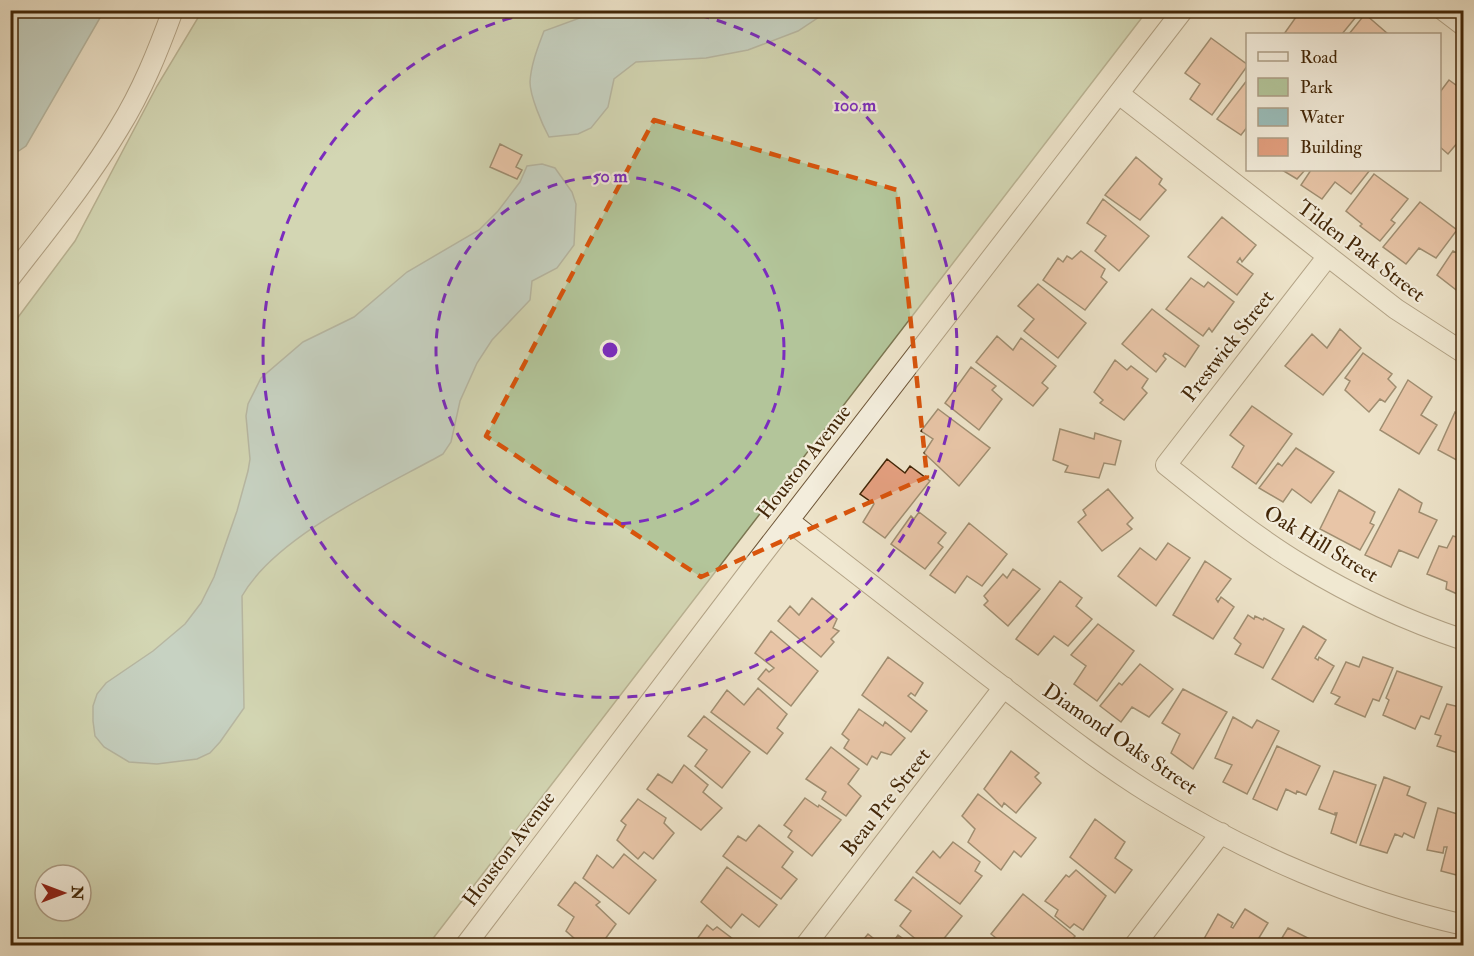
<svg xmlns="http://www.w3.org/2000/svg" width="1474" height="956" font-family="'IM FELL Double Pica',serif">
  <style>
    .green { fill: #b3c59a; stroke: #7b7651; stroke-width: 1.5; fill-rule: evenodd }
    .water { fill: #9abdba; stroke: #778173; stroke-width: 1.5 }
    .building { fill: #e39f7f; stroke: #432708; stroke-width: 1.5 }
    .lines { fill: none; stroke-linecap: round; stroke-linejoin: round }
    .street-casing { stroke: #6e5638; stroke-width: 22 }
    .street { stroke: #f3eddc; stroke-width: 20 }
    .marked { fill: none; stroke: #d8540c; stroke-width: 4.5; stroke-dasharray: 12 8; stroke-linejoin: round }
    .ring { fill: none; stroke: #7b2cbf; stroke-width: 3; stroke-dasharray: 10 8 }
    .labels { text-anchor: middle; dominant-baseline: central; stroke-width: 4.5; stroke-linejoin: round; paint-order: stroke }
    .street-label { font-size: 21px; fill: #432708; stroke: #f3eddc }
    .centre { fill: #7b2cbf; stroke: #f3eddc; stroke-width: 3 }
    .ring-label { font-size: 18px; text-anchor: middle; font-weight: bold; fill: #7b2cbf; stroke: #f3eddc; stroke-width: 4.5; stroke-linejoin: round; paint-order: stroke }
  </style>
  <rect width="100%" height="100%" fill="#ede3c9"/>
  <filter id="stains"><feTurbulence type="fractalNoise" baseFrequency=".00333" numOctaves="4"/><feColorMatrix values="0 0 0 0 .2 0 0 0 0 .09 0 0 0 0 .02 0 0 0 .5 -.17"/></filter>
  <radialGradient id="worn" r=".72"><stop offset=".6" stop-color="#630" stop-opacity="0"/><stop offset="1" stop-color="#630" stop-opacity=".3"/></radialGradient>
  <path class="green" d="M202,11H1147L428,945H11L10,328L75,241L157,86ZM45,875H81V911H45Z"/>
  <path class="water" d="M11,10L104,11L26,146L11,156Z
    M599,11V10L828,11L798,31L748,50L706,58L636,62L614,79L608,107L591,128L578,134L549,137C542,124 530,96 530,82C531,64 538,47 544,31Z
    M542,164L555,168L572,192L576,204L574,245L557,268L532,281L530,300L492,340L477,363L460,401L451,442L443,454C382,488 276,536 242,596L244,708L220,742L210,753L197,759L157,764L129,762L104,747L95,736L93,721V706L97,694L106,683L153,651L185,624L201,603L214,577L237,511L248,471L250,459L246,416L248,404L261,378L303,342L354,317L407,272L479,230L498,211L520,182L527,166Z"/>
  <path class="building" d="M1301,10H1358L1360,12L1342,34H1284Z
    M1365,14L1388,34H1349Z
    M1211,38L1248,65L1212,115L1190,99L1200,84L1185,73Z
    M1248,79V126L1241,135L1217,119Z
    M1449,80L1464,91V109L1458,116L1464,120V135L1448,154L1440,147V92Z
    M500,144L522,155L516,167L522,170L517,179L490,167Z
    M1136,157L1162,179L1159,184L1166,190L1140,220L1105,195Z
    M1282,170H1305L1297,179Z
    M1311,170H1370L1351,194L1335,182L1322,199L1301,185Z
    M1374,174L1408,199L1391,220L1395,223L1380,241L1360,226L1362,224L1346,211Z
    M1103,199L1149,236L1119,271L1095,251L1106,236L1087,223Z
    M1420,202L1457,230L1436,258L1419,248L1406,264L1383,247Z
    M1222,217L1256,245L1242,262L1240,258L1237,262L1253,274L1237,295L1188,257Z
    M1081,251L1105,269L1101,277L1107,282L1085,310L1043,280L1058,258L1063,262L1067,256L1072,259Z
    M1453,251L1461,255L1464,251V296L1437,275Z
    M1191,278L1204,287L1208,282L1234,302L1212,332L1209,328L1203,336L1166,309Z
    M1038,284L1086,323L1058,358L1024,331L1034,319L1018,306Z
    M1152,309L1199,346L1185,367L1165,353L1163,356L1166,359L1156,372L1122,344Z
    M1340,329L1361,348L1323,395L1285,366L1312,334L1327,348Z
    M997,336L1013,350L1021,338L1056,366L1042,383L1048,388L1033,406L976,362Z
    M1363,353L1392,374L1388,379L1396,387L1385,402L1380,399L1369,412L1345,390L1350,381L1345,378Z
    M1115,360L1127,370L1131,366L1148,379L1142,388L1147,393L1124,420L1100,403L1103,400L1094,392Z
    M971,367L996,386L992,390L1002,399L979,430L945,403Z
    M1408,380L1432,397L1421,415L1437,425L1419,454L1380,430Z
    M1252,406L1292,434L1256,484L1232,467L1244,446L1230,435Z
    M938,409L990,448L959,486L924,453L933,439L921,431Z
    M1455,412L1464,417V464L1438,450Z
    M1060,429L1094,439L1095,433L1121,441L1115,465L1104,463L1099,478L1065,472L1068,466L1053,460Z
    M1296,448L1334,472L1311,503L1292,489L1283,502L1259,488L1278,463L1282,466Z
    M887,459L905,473L910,466L930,481L885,538L863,522L874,504L860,494Z
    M1108,489L1133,518L1127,524L1132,529L1102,551L1078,522L1086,515L1083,510Z
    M1399,489L1422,503L1419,512L1437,520L1418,558L1399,550L1391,567L1365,555Z
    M1339,490L1375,512L1370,523L1374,525L1360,550L1320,529Z
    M919,512L946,533L938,543L943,547L925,569L891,544L911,516L914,519Z
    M969,523L1007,554L982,586L967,576L955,593L930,575Z
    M1453,536L1464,539V597L1446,589L1447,582L1427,574L1439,546L1447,548Z
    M1168,543L1190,558L1156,606L1118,576L1140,548L1156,560Z
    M1205,561L1231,579L1216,599L1218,602L1221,597L1234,607L1213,639L1173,615Z
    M1013,569L1040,589L1008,626L984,605L988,601L984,596L1003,574L1007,578Z
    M1060,581L1082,598L1076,606L1092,619L1068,646L1054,636L1038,655L1016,639Z
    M812,598L837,619L833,628L839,631L831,639L834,642L821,657L778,621L790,606L799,615Z
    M1248,615L1254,619L1255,616L1263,620L1264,618L1284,629L1263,668L1235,654L1241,644L1234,638Z
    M1098,624L1134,651L1097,701L1074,684L1086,666L1071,655Z
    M1303,626L1326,640L1315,658L1318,660L1319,657L1334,666L1313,702L1272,679Z
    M771,631L818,671L791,706L758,679L766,669L769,672L774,668L755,653Z
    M888,657L923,683L915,696L911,693L908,696L927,711L911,732L862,695Z
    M1363,657L1393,668L1379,701L1373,699L1365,717L1335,704L1340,697L1331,693L1346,662L1359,667Z
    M1140,664L1173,689L1149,717L1132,707L1121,722L1100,706L1119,683L1122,685Z
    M1397,671L1442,687L1429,719L1421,716L1415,729L1383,715L1389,700L1386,698Z
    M758,688L787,714L777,728L783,733L767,754L711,712L727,690L744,705Z
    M1183,689L1227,712L1193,769L1171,753L1180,734L1162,723Z
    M1447,704L1464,708V755L1437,746L1441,736L1435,734Z
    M859,709L883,726L885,722L905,738L891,755L881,752L877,759L872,756L867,765L844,748L849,740L842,734Z
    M704,716L750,752L722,788L695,766L707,750L688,736Z
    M1233,717L1252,728L1257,720L1279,731L1247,794L1223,782L1232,765L1215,758Z
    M1277,746L1320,766L1306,795L1297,791L1296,794L1286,789L1277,810L1253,799Z
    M831,747L859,769L848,784L861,796L846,816L822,799L826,792L806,779Z
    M1011,751L1039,773L1035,777L1041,783L1016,813L1004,803L1002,807L984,789Z
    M684,765L708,785L703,792L722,808L701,830L647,789L658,774L672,783Z
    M1334,771L1376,785L1356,843L1331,833L1337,813H1335V815L1319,809Z
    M1384,777L1410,787L1407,795L1426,803L1414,838L1404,833L1402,837L1395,834L1387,853L1360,845Z
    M978,794L1036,838L1021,857L1014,851L1001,870L968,842L975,829L962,816Z
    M805,798L818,807L819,805L841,820L812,856L788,837L792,831L784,825Z
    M638,799L666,818L664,823L674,833L653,859L644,852L638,859L617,840L626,825L621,821Z
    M1438,808L1464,816V877L1441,871L1447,847H1444L1443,853L1427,850Z
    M1095,819L1125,842L1115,858L1132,870L1115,893L1070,857Z
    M759,825L793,852L782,867L797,879L781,899L723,856L738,836L746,841Z
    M953,842L980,862L975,871L982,876L960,904L916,872L933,851L940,858Z
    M624,854L656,880L629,914L583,878L597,855L613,868Z
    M727,867L777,905L759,927L742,914L731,928L701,902Z
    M1076,870L1106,896L1083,930L1074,924L1070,928L1055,916L1058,910L1045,901L1066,875L1069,877Z
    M913,877L962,916L938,946H924L900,926L911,911L895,900Z
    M575,882L600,902L596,905L616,924L600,946H583L566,931L574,917L558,905Z
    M1023,894L1075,936L1067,946H1040L1036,943V946H1006L991,934Z
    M1245,909L1268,923L1254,946H1200L1218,914L1233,923L1231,927L1233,928Z
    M707,925L713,930L717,927L741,945L692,946Z
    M1288,928L1310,939L1307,946H1277Z
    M868,934L883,946H858Z
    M898,935L913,946H890Z"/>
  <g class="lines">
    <defs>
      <path id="street" d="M1443,10L1464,26
        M1119,94L1396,309L1464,353
        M1328,256L1166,465C1210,500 1254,536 1302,565C1353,596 1407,621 1464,640
        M10,278C47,230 88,180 119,128C142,91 158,51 173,10
        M789,521C855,572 920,623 986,674C1040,715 1093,758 1151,794C1246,853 1354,900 1464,925
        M465,946L755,564L1183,10
        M805,946L1004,687
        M1134,946L1221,833"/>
    </defs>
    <use href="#street" class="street-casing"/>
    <use href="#street" class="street"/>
  </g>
  <path d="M0 0H1474V956H0ZM654,120L897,190L927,477L701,577L486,436Z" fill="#ede3c9" fill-opacity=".55" fill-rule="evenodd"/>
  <path class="marked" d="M654,120L897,190L927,477L701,577L486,436Z"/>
  <g class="ring">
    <circle cx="610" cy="350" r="174"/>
    <path d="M682 11A347 347 0 1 1 538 11"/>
  </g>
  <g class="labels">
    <g class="street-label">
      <text transform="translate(1361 251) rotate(37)">Tilden Park Street</text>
      <text transform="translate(1228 346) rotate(-52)">Prestwick Street</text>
      <text transform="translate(804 462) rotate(-52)">Houston Avenue</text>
      <text transform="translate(1321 544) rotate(31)">Oak Hill Street</text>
      <text transform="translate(1120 739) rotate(34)">Diamond Oaks Street</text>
      <text transform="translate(886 802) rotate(-52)">Beau Pre Street</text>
      <text transform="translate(509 849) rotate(-53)">Houston Avenue</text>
    </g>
  </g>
  <circle cx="610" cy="350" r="9" class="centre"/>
  <g class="ring-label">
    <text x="855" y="111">100 m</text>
    <text x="610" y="182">50 m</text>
  </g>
  <rect width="1474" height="956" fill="none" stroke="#ede3c9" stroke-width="36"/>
  <rect x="12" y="12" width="1450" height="932" fill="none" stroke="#432708" stroke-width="3"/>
  <rect x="18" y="18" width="1438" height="920" fill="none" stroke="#432708" stroke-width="1.5"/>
  <rect x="1246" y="33" width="195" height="138" fill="#f3eddc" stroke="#ad9e87" stroke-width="1.5"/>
  <rect x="1258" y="52" width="30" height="9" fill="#f3eddc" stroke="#ad9e87" stroke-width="1.5"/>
  <text x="1300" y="63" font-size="18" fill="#432708">Road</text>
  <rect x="1258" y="78" width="30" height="18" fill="#b3c59a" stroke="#ad9e87" stroke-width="1.5"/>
  <text x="1300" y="93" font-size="18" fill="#432708">Park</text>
  <rect x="1258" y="108" width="30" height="18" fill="#9abdba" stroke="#ad9e87" stroke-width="1.5"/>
  <text x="1300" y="123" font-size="18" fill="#432708">Water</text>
  <rect x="1258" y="138" width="30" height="18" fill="#e39f7f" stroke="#ad9e87" stroke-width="1.5"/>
  <text x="1300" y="153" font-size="18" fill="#432708">Building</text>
  <g transform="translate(63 893) rotate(90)"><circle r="28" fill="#f3eddc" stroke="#ad9e87" stroke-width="1.5"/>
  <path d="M0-4.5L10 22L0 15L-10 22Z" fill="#8f2418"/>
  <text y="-9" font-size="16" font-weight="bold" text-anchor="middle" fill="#432708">N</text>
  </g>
  <rect width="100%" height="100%" filter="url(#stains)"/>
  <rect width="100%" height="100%" fill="url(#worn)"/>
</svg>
